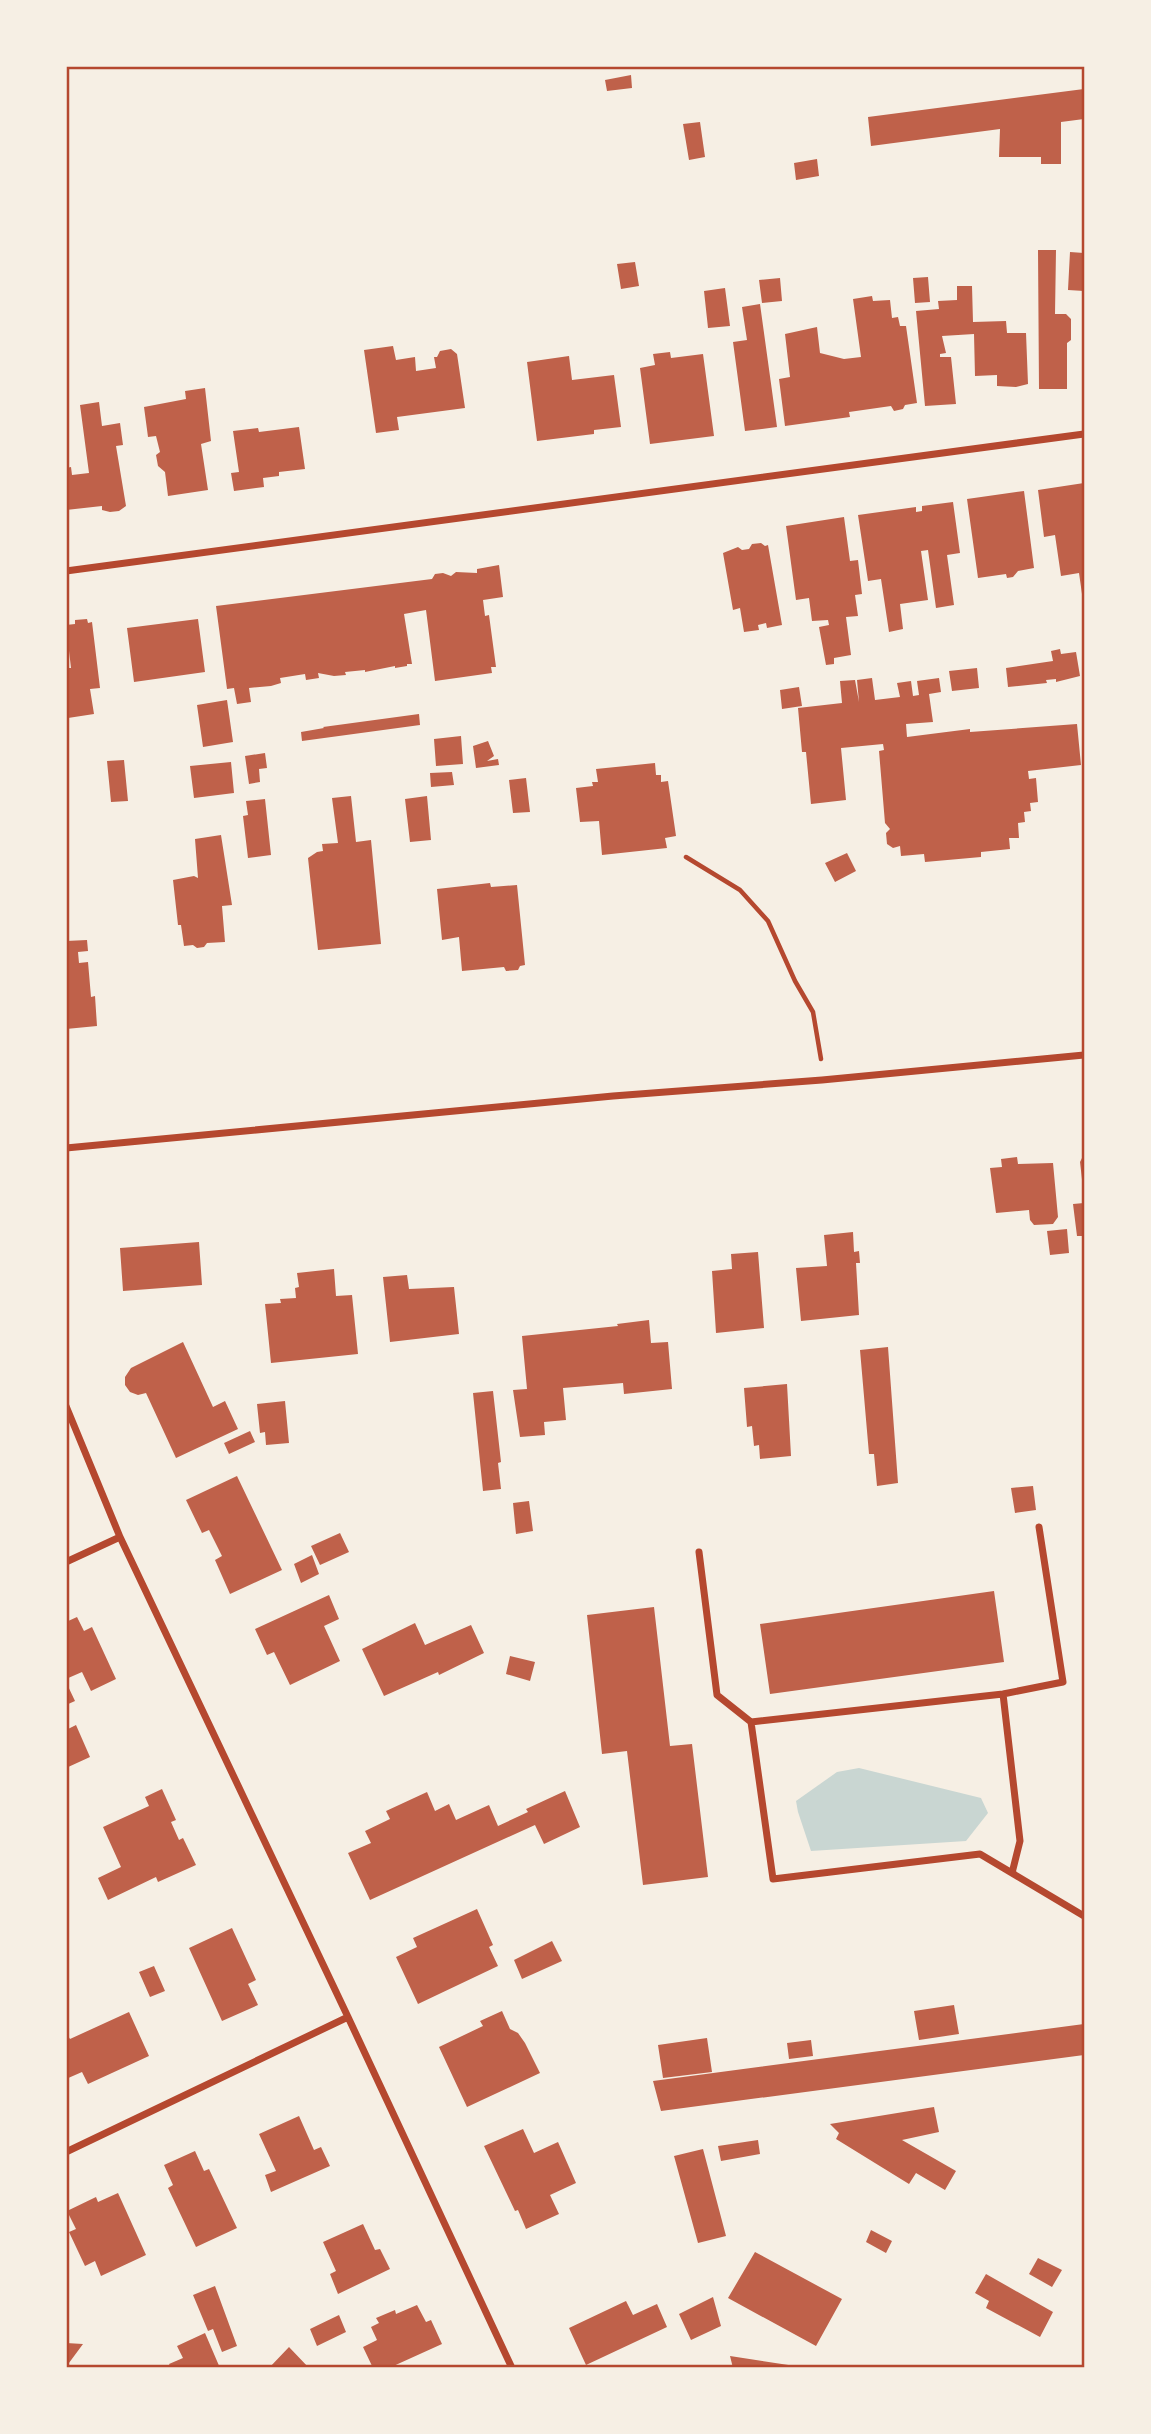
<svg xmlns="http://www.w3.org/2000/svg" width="1151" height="2434" font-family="'Asap Condensed',sans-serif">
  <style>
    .water { fill: #c9d6d2 }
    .building { fill: #bf614a }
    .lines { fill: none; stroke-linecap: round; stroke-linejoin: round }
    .path { stroke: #b5482f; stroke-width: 4.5 }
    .minor { stroke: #b5482f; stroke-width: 7 }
    .neatline { fill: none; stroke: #b5482f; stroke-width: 2.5 }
  </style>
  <rect width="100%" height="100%" fill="#f6efe4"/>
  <path class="water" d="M859,1768L981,1798L988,1813L966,1841L811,1851L798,1812L796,1801L837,1772Z"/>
  <path class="building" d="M631,75L632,88L607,91L605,80Z
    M1084,89V119L1061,122V164H1041V157H999L1000,129L871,146L868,117Z
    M700,122L705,157L689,160L683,124Z
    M817,159L819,176L796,180L794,163Z
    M1038,250H1056L1055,314H1066L1071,319V340L1067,343V389H1039Z
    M1070,252L1084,253V291L1068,290Z
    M635,262L639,286L621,289L617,264Z
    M928,277L930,302L915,303L913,278Z
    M780,278L782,301L762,303L759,280Z
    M957,286H972L973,322L1006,321L1007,333H1026L1028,384L1016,387L997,386V375L975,376L974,334L942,336L946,353L940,354V357H951L956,404L925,406L916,311L939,309L938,301L957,300Z
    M725,288L730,326L708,328L704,291Z
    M872,296L873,301L890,300L892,318L898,317L900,326H906L917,403L905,405L903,409L894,411L891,406L849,412L850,417L785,426L779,379L790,377L785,334L817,327L820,353L844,359L861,357L853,299Z
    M760,304L777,427L745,431L733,342L747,340L742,307Z
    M393,346L396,360L415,357L416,371L436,368L434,357H437L440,351L451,349L457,354L465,408L397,417L399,430L376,433L364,350Z
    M670,352L671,358L703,354L714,436L650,444L640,368L655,365L653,354Z
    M569,356L572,380L614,375L621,427L594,430V434L537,441L527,362Z
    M205,388L211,441L201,444L208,490L168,496L165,472L158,466L156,455L160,452L156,436L148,437L144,407L186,399L185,391Z
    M99,402L102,426L120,423L123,445L116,446L126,506L119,511L110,512L102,510V506L66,510V468L71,467L72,475L89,473L80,405Z
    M299,427L305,469L279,472V476L263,478L264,487L234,491L231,473L239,472L233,431L258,428L259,432Z
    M1084,483V601H1083L1079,573L1061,576L1055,535L1044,537L1038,490Z
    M1024,491L1034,568L1018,571L1013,577L1007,578L1006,574L978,578L967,499Z
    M953,502L960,553L947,555L954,605L936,608L928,550L921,551L928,600L900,604L903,629L889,632L881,579L868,581L858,515L916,507V512L922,511V506Z
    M844,517L850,561L858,560L862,594L855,595L858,616L846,617L851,655L834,658V664L826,665L819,627L829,625L828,620L812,621L809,598L796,600L786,526Z
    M761,543L765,546L768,545L782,625L767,628L766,623L758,625L759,630L744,632L740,608L733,610L723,553L738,547L742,550L749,549L752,544Z
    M499,565L503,597L483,600L485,616L489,615L496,667H491L492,673L435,681L426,610L404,614L412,664H407V666L395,668V666L365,672V670L345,672L346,675L334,676L318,673L319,678L306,680L305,674L280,678L281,683L271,686L249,688L251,702L237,704L234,688L227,689L216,606L432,579L435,574L443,573L451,576L456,572L477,573V569Z
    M87,619L88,623L92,622L100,688L90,689L94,714L68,718L66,668H71L66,625L75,624V620Z
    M198,619L205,672L134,682L127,628Z
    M1060,649L1061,654L1076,652L1080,676L1056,682V679L1046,680L1047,683L1008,687L1006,668L1053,661L1051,651Z
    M977,668L979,688L952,691L949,671Z
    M872,678L875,700L900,697L897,683L911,681L913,696L919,695L917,681L939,678L941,692L929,694L933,722L906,724L907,737L970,729V732L1077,724L1081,765L1028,771L1029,779L1036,778L1038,802L1030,803L1031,811L1024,812L1025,822L1018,823L1019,838H1009L1010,849L981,852V857L925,862L924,854L901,856L900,846L893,848L887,844L886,833L890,829L885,823L879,751L884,750L883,744L841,748L846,800L811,804L806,752H802L798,708L842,703L840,681L855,680L859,702L857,680Z
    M799,687L802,706L782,709L780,690Z
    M227,700L233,742L203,747L197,705Z
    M419,714L420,725L302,741L301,732L324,728L323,727Z
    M461,736L463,764L436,766L434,739Z
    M488,741L494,756L487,761L498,759L499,765L476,768L473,746Z
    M265,753L267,768L259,769L260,782L249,784L245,756Z
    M124,760L128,801L111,802L107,761Z
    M231,762L234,793L194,798L190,766Z
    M655,763L656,775H661V782L668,781L676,836L665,838L667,848L602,855L599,821L580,822L576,788L593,786L592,782H598L596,769Z
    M452,772L454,785L431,787L430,773Z
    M526,778L530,812L513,813L509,780Z
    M351,796L356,842L371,840L381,944L318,950L308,858L317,852L323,851L322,844L338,843L332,798Z
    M427,796L431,840L410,842L405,799Z
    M265,799L271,855L248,858L243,816L248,815L246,801Z
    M221,835L232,905L222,906L225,942L207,943L204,947L197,948L193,945L184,946L181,925H178L173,880L194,876L198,878L195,839Z
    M847,853L856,871L835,882L825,863Z
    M490,883L491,887L517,885L525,965L520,966L518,970L506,971L504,967L462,971L459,937L442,940L437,889Z
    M87,940L88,951L78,952L79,963L88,962L91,997L95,996L97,1026L66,1029V941Z
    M1084,1154V1188H1083L1080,1162Z
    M1017,1157L1018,1164L1053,1163L1058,1217L1053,1224L1034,1225L1030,1220L1029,1210L996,1213L990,1168L1002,1167L1001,1159Z
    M1084,1203V1236H1077L1073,1204Z
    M1067,1229L1069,1253L1050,1255L1047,1231Z
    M853,1232L854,1252L859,1251L860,1263H856L859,1315L801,1321L796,1268L827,1266L824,1235Z
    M199,1242L202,1285L123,1291L120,1248Z
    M758,1252L764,1328L716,1333L712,1271L732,1269L731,1254Z
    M334,1269L336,1296L352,1295L358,1354L271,1363L265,1304L281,1303L280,1299L296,1298L295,1288L299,1287L297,1273Z
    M407,1275L409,1289L454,1287L459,1334L390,1342L383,1277Z
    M649,1320L651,1343L668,1342L672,1389L624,1394L623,1383L563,1388L566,1420L544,1422L545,1435L520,1437L513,1390L527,1389L522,1336L618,1326L617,1324Z
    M183,1342L213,1407L225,1401L238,1429L176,1458L146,1393L138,1395L130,1392L125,1385V1377L131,1368Z
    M888,1347L898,1483L877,1486L874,1454H869L860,1350Z
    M787,1384L791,1456L760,1459L759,1445L754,1446L752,1426L747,1427L744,1388Z
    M493,1391L501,1462L498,1463L501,1489L483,1491L473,1393Z
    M285,1401L289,1443L266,1445L265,1432L260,1433L257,1404Z
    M250,1431L255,1442L229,1454L224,1443Z
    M237,1476L282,1570L230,1594L215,1560L222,1556L209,1530L202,1533L186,1500Z
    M1033,1486L1036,1510L1015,1513L1011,1488Z
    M529,1501L533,1531L516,1534L513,1503Z
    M340,1533L349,1552L320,1565L311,1546Z
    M312,1555L319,1574L301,1583L294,1564Z
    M994,1591L1004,1662L770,1694L760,1624Z
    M329,1595L339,1619L324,1626L340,1661L290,1685L274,1652L267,1655L255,1629Z
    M654,1607L670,1746L692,1744L708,1877L643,1885L627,1751L602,1754L587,1615Z
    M77,1617L84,1631L92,1627L116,1679L91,1691L82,1672L66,1679V1622Z
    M415,1623L425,1645L471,1625L484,1653L439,1675L438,1672L384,1696L362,1649Z
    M510,1656L535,1662L530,1681L506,1674Z
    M66,1682L75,1701L66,1705Z
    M76,1725L90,1757L66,1768V1730Z
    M162,1789L176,1820L171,1822L179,1840L183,1838L196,1865L158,1882L156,1877L108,1900L98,1878L121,1867L103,1827L149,1806L145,1797Z
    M565,1791L580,1827L544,1844L535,1825L370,1900L348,1853L371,1843L365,1831L390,1819L386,1811L427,1792L435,1811L449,1804L456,1820L489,1805L498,1826L528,1812L526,1809Z
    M477,1909L493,1945L489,1947L498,1966L418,2004L396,1957L417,1947L413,1938Z
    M232,1928L256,1980L248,1984L258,2005L222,2021L189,1948Z
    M552,1941L562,1961L522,1979L514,1960Z
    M154,1966L165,1991L150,1997L139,1972Z
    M954,2005L959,2034L919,2040L914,2011Z
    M502,2011L510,2029L518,2033L525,2043L540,2073L467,2107L439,2047L483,2026L480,2021Z
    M129,2012L149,2056L88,2084L82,2072L66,2079V2033L70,2039Z
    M1084,2024V2055L661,2111L653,2081Z
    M707,2038L712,2072L663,2078L658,2045Z
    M811,2040L813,2056L789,2059L787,2043Z
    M934,2107L939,2132L902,2140L956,2171L945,2190L916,2173L909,2184L836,2139L839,2133L830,2124Z
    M299,2116L314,2150L321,2147L330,2166L271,2192L265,2175L276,2171L259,2134Z
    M523,2129L534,2153L558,2142L576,2183L550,2195L559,2214L526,2229L518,2210L515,2211L484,2146Z
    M758,2140L760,2154L721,2161L718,2146Z
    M703,2149L726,2236L698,2243L674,2156Z
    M195,2151L204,2171L209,2169L237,2228L196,2247L168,2188L173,2185L164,2165Z
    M118,2193L146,2255L101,2276L95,2261L85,2266L69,2232L76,2229L67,2211L96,2197L98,2202Z
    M363,2224L375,2250L380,2249L390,2269L338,2294L330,2274L336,2271L323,2242Z
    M871,2230L892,2241L886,2253L866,2242Z
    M755,2252L842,2299L816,2346L728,2298Z
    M1038,2258L1062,2270L1052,2287L1029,2274Z
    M986,2274L1053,2312L1040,2337L986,2308L989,2301L975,2293Z
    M215,2286L237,2346L222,2352L213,2329L208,2331L193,2295Z
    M713,2297L721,2326L691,2340L679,2314Z
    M626,2301L633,2315L657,2304L667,2327L586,2365L569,2328Z
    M417,2305L426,2322L431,2320L442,2344L389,2368H373L363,2347L377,2340L371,2327L379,2323L376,2318L395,2310L396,2314Z
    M339,2315L346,2332L317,2346L310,2329Z
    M205,2333L220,2368H171L169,2364L183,2358L177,2346Z
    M66,2343L83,2344L66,2367Z
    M289,2347L309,2368H269Z
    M730,2356L795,2366V2368H733Z"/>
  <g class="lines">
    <path class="path" d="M686,857L740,890L768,921L795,981L813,1012L821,1059"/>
    <path class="minor" d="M66,571L1084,434
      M66,1148L613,1096L822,1080L1084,1055
      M66,1406L120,1537L348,2017L512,2368
      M1039,1527L1063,1682L1003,1694L751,1722L773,1879L980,1854L1084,1916
      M699,1552L717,1695L751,1722
      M66,1562L120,1537
      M1003,1694L1020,1841L1012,1873
      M66,2152L348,2017"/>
  </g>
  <rect width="1151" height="2434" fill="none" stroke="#f6efe4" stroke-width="136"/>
  <rect x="68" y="68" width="1015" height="2298" class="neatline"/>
</svg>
